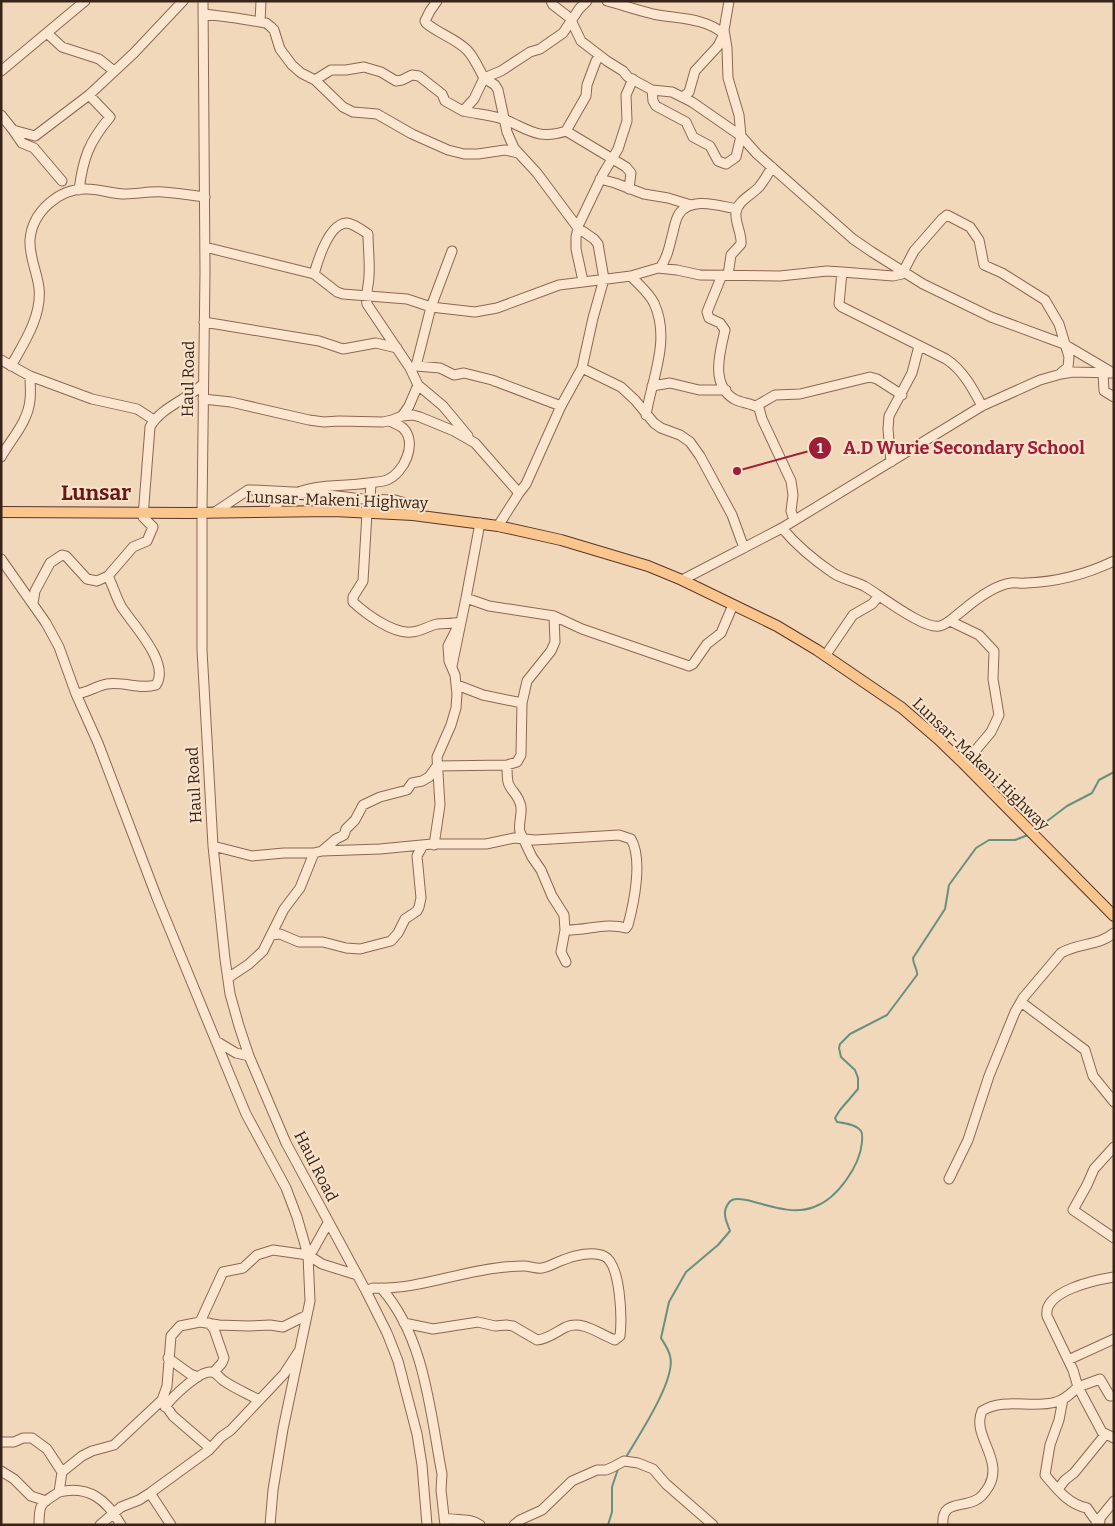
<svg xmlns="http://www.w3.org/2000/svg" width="1115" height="1526" font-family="Bitter,serif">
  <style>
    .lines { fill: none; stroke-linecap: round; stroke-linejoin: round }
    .stream { stroke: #66917e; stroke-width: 2 }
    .minor-casing { stroke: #8b6753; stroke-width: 11 }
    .major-casing { stroke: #583628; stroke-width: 12 }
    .minor { stroke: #fce6cf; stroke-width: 9 }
    .major { stroke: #fbc58e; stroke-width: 10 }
    .labels { text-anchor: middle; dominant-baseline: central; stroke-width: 4; stroke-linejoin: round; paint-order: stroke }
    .street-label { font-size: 16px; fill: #38231a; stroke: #f9e3cb }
    .district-label { font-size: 21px; font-weight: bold; fill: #691715; stroke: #f9e3cb }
    .leader { fill: none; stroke: #a01d36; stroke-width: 2 }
    .callout-dot { fill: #a01d36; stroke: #f9e3cb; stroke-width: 2 }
    .mark-label { font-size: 15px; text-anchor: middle; font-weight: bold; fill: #fff }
    .callout-label { font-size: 18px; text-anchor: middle; font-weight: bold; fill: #a01d36; stroke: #f9e3cb; stroke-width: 4; stroke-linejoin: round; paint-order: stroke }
  </style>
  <rect width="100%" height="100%" fill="#f2d8bb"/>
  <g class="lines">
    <path class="stream" d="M1034,831L1067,806L1092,793L1099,780L1114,772
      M625,1459C637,1438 677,1379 670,1356C669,1350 664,1343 661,1338L669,1302L686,1272L718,1245L730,1231C728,1225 724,1218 725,1212C725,1208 729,1201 732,1200C740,1197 750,1201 758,1203C776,1208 796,1214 814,1207C837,1199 860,1166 862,1142C862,1139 863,1134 861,1131C856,1124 844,1123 837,1122L835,1118L840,1110L858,1089V1078L855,1070L841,1057L839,1048L840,1044L850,1034L887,1015L917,975C918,969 913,965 913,958L945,909L949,885L976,848L989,840H1015L1028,835
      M608,1525L612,1512V1487L618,1469"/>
    <defs>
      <path id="minor" d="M203,1L205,272L202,512V650L213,846L225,959L230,994L239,1026L249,1056L286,1143L366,1291L387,1333L398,1361L417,1434L422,1465L427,1525
        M551,1L553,5L570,18L581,41L607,61L623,71L628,77L652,90L672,92L692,102L741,136L736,157L726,164L718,161L710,146L693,137L686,122L656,106L653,101L652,90
        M607,1C622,5 637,10 653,14C677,19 704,17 724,34L718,46L695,71L689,92L683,97
        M729,1L724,30L727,48L728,78L739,115L741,136L757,154L853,239L872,252L923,284L991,317L1064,344L1113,373
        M204,14L236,18L266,23L270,26L274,30L280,49L292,65L301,73L315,80L343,107L353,112L377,114L412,134L448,150L464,154H478L505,150L518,153
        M260,22L261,1
        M47,33L62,47L99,59L114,71
        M600,56L596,61L587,85L586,96L566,131L626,167L631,173L629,189
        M1,71L85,1
        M484,78L495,85L498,90L507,132L514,148L537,173L578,228L594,239L598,244L604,279L593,318L582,368L561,406L526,484L519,493
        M484,78L501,71L530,52L540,49L563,33L579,9L587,1
        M315,80L331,70H346L364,67L381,72L396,81L402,80L412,75L419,76L442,94L445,101L463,111L474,99L484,78C479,69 474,57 467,50C455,38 439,34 426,23L425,21L430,11L437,1
        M463,111C476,114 493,115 506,120C529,130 539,140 566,131
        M1,115L13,130L35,136L89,95L134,53L183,1
        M13,130L22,143L34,148L62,181
        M600,179L615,183L644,194L668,198L691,205
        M79,190C83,158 89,142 110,117L89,95
        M205,247L314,274L337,292L343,294L407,299L431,307L475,312L497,308L559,285L631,276L658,268L677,270L700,275L780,276L827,271L842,272L839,304L842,307L946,359C963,370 973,389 982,406
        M660,268C667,258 669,248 672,236C674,229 675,220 679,214C691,196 720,206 737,209
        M842,272L893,276L902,274L914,251L942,219L947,215L970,227L979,240L984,265L1002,273L1045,300L1059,324L1069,357L1068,367L1061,373
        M314,274C318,260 329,223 347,223C354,224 362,230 368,234C368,248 370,262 369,276C369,285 365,294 367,304L410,368L418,385L443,406L468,436
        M722,275L707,312L709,318L720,323L725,330C720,352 710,384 734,399C741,403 751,403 759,408L762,419L791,481L793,495L791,511L794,520
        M728,275L731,255L741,244C742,233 735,224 736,213C737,201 752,195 759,187C764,181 768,174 772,167
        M631,276C639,285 649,293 654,303C671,340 652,378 646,415
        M583,281L576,249V237L579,224L603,174L618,149L627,121L626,95L633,79
        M204,322L319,341L343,349L376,343L397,348
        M1,360L30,376L92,399L137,409L154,420
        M11,366C24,343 42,316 39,288C37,271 29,257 30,240C32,212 59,188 87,189C100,189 112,194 125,194C138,194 150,191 163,192C177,193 191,195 205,197
        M416,366L431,307L452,251
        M410,368L416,366L440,368L454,375L464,373L492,380L561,406
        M582,368L621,387L635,400L654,423L661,428L680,435L690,442L700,456L732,515L744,548
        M1103,374L1104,391L1114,397
        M652,386L670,383L699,390H726
        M203,399L231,402L309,420L324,422L339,421L383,422L392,420L402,416L413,415L420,417L454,431L475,443L519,493L498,526
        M756,406L775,395L800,394L870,377L877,379L902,395
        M402,416L409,406L418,385
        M1,457C11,439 28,422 30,400C31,392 30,384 30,376
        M891,462L888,429L889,416L912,373L919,346
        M371,483L370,499L367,513L363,581L353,597V602C366,614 393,634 411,632C420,632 428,626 437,624C445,623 452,624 460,622
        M272,511C276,504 281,500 289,496C315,483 340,487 368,483C374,482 382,482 387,480C404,473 418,443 403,428C399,425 394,423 389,421
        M215,512L248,490H252L313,493L362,499L395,500L405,503L410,507L413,515
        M480,523L466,598L489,606L554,616L582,629L689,666L693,664L707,644L721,633L733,605
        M782,528C796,545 814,560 833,573C842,579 854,581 864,586C880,595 924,630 940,626C948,624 955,616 962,611C975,600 994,585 1011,583C1016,582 1021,584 1026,583C1056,582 1087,574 1114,561
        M1,559L46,623L59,647L76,694L98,743L157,898L236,1090L246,1114L286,1188L297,1217L308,1255L310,1301L283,1429L273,1490L270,1525
        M682,580L782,528L982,406L1040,380L1061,374L1073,372L1114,373
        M33,603L35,591L50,563L62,555L66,556L87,579L97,581L108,576L133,547L147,541L153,527L143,517L150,427C161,407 187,400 203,384
        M950,621L979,635L994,651L993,679L999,715L991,732L964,764
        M825,656L853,615L872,604L879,596
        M452,666L466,598
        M457,685L483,695L522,703L527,681L551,651L555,642L554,616
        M76,694C87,693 96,686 107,684C123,681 140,690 156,685C171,663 132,624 121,606C116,597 113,586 108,576
        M507,765C507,770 507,777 508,782C510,791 519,794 521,807C522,816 518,824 520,832L532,857L541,870L552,896L564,915L565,930L561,952L566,962
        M434,845L440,805L437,757L451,725L456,708L457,694L455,675L449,661L448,646L460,622
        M213,846L252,856L284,853H314L322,851L380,849L432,844H486L514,838L535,840L619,835L631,839C643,859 634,903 628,925L626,928C606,922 585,931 565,930
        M322,851L336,839L344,835L346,829L355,820L363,805L380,797L407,790L412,783L422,781L429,777L437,766L507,765L517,762L521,755L522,703
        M272,935L280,934L299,942H323L346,948L360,949L391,941L398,933L405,919L417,911L419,907L421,898L417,856L423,845
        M228,978L249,964L263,951L284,909L300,888L314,853
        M1021,1002L1085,1050L1093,1076L1114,1102
        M216,1041L236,1053L249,1056
        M1114,1147L1094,1169L1087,1185L1073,1210L1114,1238
        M949,1179L968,1140L989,1076L1015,1012L1023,998L1061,953C1077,943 1099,946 1114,933
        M308,1255L313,1250L328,1223
        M381,1288C425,1337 430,1412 442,1474L441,1490L445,1525
        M366,1291L373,1288C416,1290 455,1273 497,1268C505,1267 515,1266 524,1266C530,1266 536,1269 542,1268C550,1267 556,1262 563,1260C575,1255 593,1251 604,1256C621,1264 622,1319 620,1336L615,1340C599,1334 583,1320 566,1327C556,1332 548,1339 537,1340L513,1326L506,1325L495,1326L478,1322L433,1329L404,1323
        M200,1322L219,1325L248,1326L270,1325L283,1327L307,1315
        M209,1323L214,1329L224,1358L222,1363L214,1372
        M168,1358L190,1374L198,1377
        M1068,1360L1114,1339
        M1114,1396H1110L1100,1379L1078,1387L1102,1432L1114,1438
        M1063,1399L1059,1420L1050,1445L1045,1475C1057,1489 1068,1504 1087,1508L1094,1518L1100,1521
        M163,1402L173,1416L210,1448
        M165,1407C172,1397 199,1371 211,1372C217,1372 219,1378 224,1381C234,1388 248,1394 259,1400
        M1,1442H14L23,1438H32L47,1449L62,1472
        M1,1471L14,1479L31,1496L46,1501
        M1058,1489L1065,1480L1074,1473L1105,1435
        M59,1492C89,1485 107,1500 121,1525
        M150,1493L171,1525
        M444,1518C457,1521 469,1517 480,1525
        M1096,1523L1114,1501
        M39,1525C39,1502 41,1504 59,1492L62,1472L82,1456L92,1451L114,1445L162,1400L167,1386L171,1336L180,1326L200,1322L223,1272L243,1268L257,1255L273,1250L308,1255L322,1264L357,1275
        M100,1525L121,1507L139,1500L150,1493L209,1450L221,1437L231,1430L284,1374L299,1351
        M514,1525L520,1520L542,1510L572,1481L597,1470H606L613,1467L624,1461L638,1463L653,1469L666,1484L713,1525
        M943,1525C941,1500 962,1508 976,1500C981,1498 986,1491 989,1486C1004,1459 971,1435 982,1411C1005,1397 1032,1409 1056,1402C1065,1400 1071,1393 1078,1387L1073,1370L1047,1316C1043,1291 1095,1280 1114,1277"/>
      <path id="major" d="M1,512L190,513L334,511L413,515L498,526L561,540L648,566L682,580L777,626L817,650L902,708L938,739L964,764L1114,916"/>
    </defs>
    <use href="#minor" class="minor-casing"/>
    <use href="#major" class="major-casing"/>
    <use href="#minor" class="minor"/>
    <use href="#major" class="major"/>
  </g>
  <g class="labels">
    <g class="street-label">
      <text transform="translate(188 379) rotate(-89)">Haul Road</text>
      <text transform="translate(337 500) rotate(2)">Lunsar-Makeni Highway</text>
      <text transform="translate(981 764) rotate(44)">Lunsar-Makeni Highway</text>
      <text transform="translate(194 785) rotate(-93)">Haul Road</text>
      <text transform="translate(316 1166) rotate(63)">Haul Road</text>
    </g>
    <g class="district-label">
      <text x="96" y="493">Lunsar</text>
    </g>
  </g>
  <path class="leader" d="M737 471L820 448"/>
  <g class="callout-dot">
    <circle cx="737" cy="471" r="5"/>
    <circle cx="820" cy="448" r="12"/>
  </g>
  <g class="mark-label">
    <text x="820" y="453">1</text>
  </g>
  <g class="callout-label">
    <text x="964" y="454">A.D Wurie Secondary School</text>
  </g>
  <rect width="1115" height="1526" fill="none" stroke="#38231a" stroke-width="5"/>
</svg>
